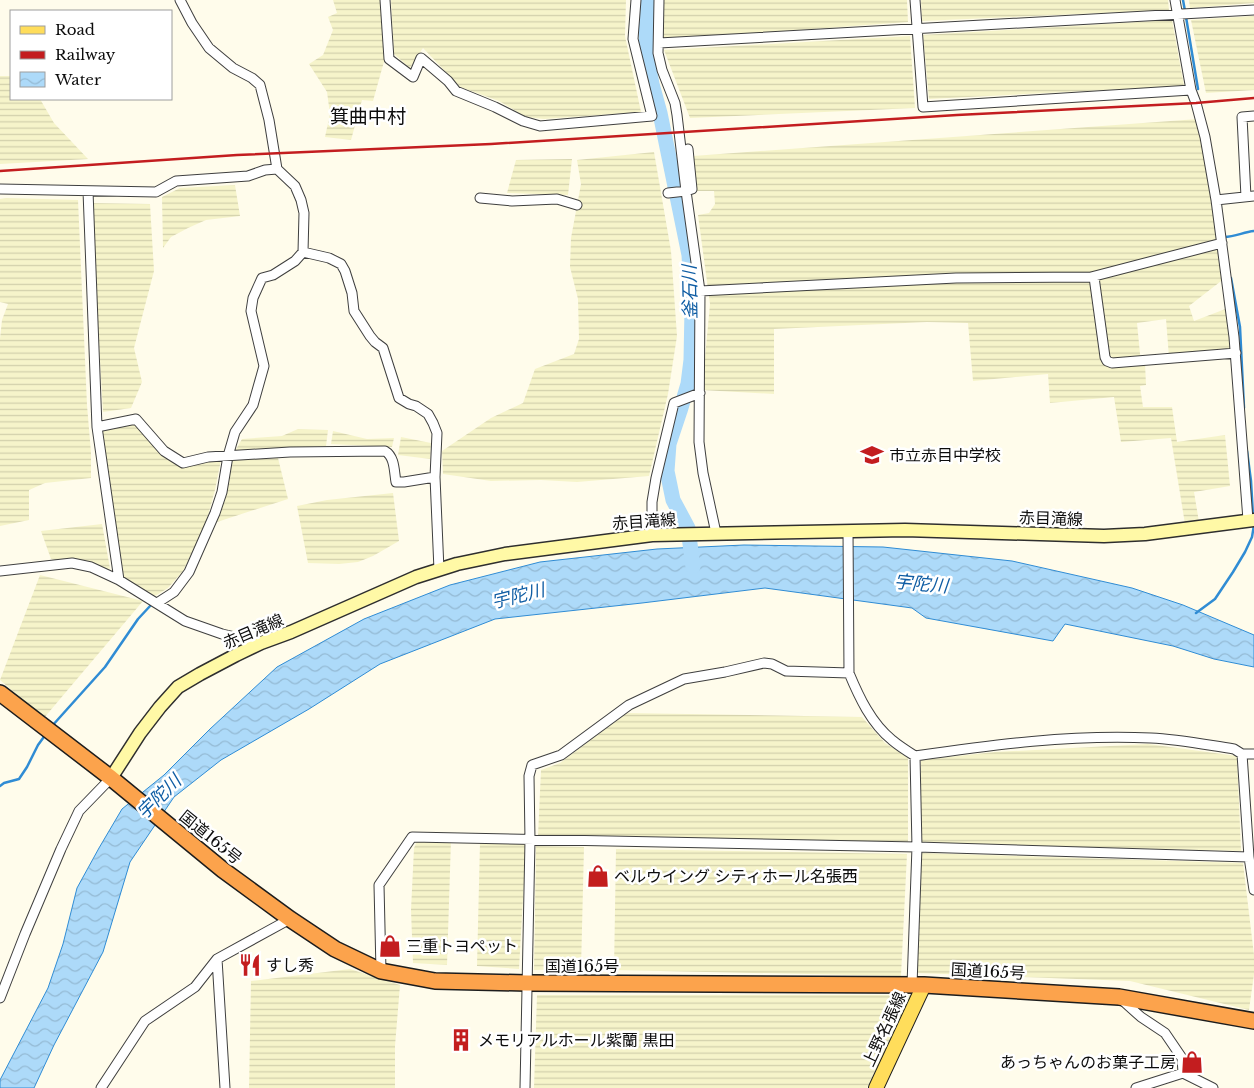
<svg xmlns="http://www.w3.org/2000/svg" width="1254" height="1088" font-family="'Libre Baskerville','Noto Sans JP',serif">
  <style>
    .farmland { fill: url(#farmland-rules) }
    .water { fill: url(#water-waves); stroke: #308cd4 }
    .lines { fill: none; stroke-linecap: round; stroke-linejoin: round }
    .stream { stroke: #308cd4; stroke-width: 2.5 }
    .river { stroke: #addaf9; stroke-width: 15 }
    .street-casing { stroke: #3f3f3f; stroke-width: 11 }
    .secondary-casing { stroke: #2e2e2e; stroke-width: 15 }
    .primary-casing { stroke: #1d1d1d; stroke-width: 16 }
    .highway-casing { stroke: #1d1d1d; stroke-width: 18 }
    .street { stroke: #fff; stroke-width: 9 }
    .secondary { stroke: #fff9a6; stroke-width: 12 }
    .primary { stroke: #ffdd5b; stroke-width: 14 }
    .highway { stroke: #fca34c; stroke-width: 15 }
    .rail { stroke: #c31d1f; stroke-width: 2.5 }
    .labels { text-anchor: middle; dominant-baseline: central; stroke-width: 5; stroke-linejoin: round; paint-order: stroke }
    .poi-label { font-size: 16px; fill: #0c0c0c; stroke: #fff; text-anchor: start }
    .street-label { font-size: 16px; fill: #0c0c0c; stroke: #fff }
    .water-label { font-size: 18px; font-style: italic; fill: #0f5da4; stroke: #fff }
    .quarter-label { font-size: 19px; fill: #0c0c0c; stroke: #fff }
  </style>
  <defs>
    <pattern id="farmland-rules" width="6" height="5" patternUnits="userSpaceOnUse" patternTransform="scale(1.25)"><rect width="6" height="5" fill="#f6f4ca"/><path d="M0 2.5h6" fill="none" stroke="#d2d0ac"/></pattern>
    <pattern id="water-waves" width="16" height="10" patternUnits="userSpaceOnUse" patternTransform="scale(1.25)"><rect width="16" height="10" fill="#addaf9"/><path d="M0 5q4-4 8 0t8 0" fill="none" stroke="#94bad4"/></pattern>
  </defs>
  <rect width="100%" height="100%" fill="#fffceb"/>
  <path class="farmland" d="M333,0H380L385,58L373,101L362,100L351,140L325,137L330,114L327,92L309,64L323,55L333,30L328,17L337,13Z
    M391,0H626L625,36L641,112L544,119L526,117L499,101L460,87L423,48L410,68L394,54Z
    M664,0H907L908,22L663,40Z
    M921,0H1168L1169,10L922,21Z
    M1189,0H1254V3L1190,8Z
    M1254,16V90L1206,93L1191,20Z
    M1172,20L1184,86L929,99L923,35Z
    M910,36L915,108L690,118L664,50Z
    M0,76H11V99H40L54,123L88,159L0,164Z
    M1198,119L1220,237L1225,278L1189,306L1194,321L1228,308L1233,350L1169,357L1166,319L1137,323L1141,364L1145,363L1146,385L1140,386L1143,407H1172L1177,442L1225,435L1230,486L1194,492L1199,522L1185,524L1171,438L1121,442L1114,397L1050,403L1048,374L973,381L968,323L927,322L774,329V394L702,390L710,304L698,215L709,213L715,204L714,191H695L693,156Z
    M654,152L671,251L677,336L668,394L649,476L577,482L541,480L491,481L443,474L442,451L491,418L523,403L535,369L574,354L579,339L578,299L570,267L571,238L581,184L577,160Z
    M572,159L568,195L507,193L516,160Z
    M235,185L240,216L206,220L188,228L171,237L163,248L162,197L180,188Z
    M6,198L78,200L87,405L91,453V478L45,483L29,490V520L0,526V339L2,320L8,304L0,302V199Z
    M91,203L150,204L154,271L134,348L142,382L131,408L103,412Z
    M135,423L182,467L198,462L221,460L215,490L206,523L183,571L168,588L155,596L124,578L101,431Z
    M298,429L328,430L326,446L235,451L242,439L282,436Z
    M333,431L367,439L394,438L392,447L331,444Z
    M401,437L431,443L430,459L398,455Z
    M278,458L288,499L217,522L225,492L231,460Z
    M393,493L399,541L373,556L358,562L339,564L308,563L297,506L327,500Z
    M102,524L110,568L107,571L51,559L41,531Z
    M40,575L143,601L44,718L0,680Z
    M627,713L862,717L885,743L908,758V842L538,836L541,770L560,763Z
    M1148,744L1237,756L1241,851L921,843V760L995,752Z
    M418,839L451,840L447,965L413,963L411,910L414,848Z
    M480,842L526,844L519,969L477,966Z
    M536,846L584,847L581,969L534,970Z
    M616,849L907,854L901,976L614,970Z
    M920,853L1243,863L1254,955V974L1249,1010L1130,981L917,973Z
    M350,969L400,985L395,1046V1088H249L251,981Z
    M537,995H912L867,1088H534Z"/>
  <path class="water" d="M744,545L883,547L1012,561L1132,588L1183,605L1254,635V667L1214,659L1173,646L1065,624L1053,641L926,618L912,608L765,588L642,603L495,619L380,664L309,709L221,760L174,797L130,862L103,952L54,1045L34,1088H0V1080L48,988L63,944L77,888L99,848L122,809L164,775L210,729L277,667L364,619L450,585L540,562L657,549Z"/>
  <g class="lines">
    <path class="stream" d="M1183,0L1185,11
      M1186,17L1198,89
      M1224,237C1236,237 1243,232 1254,231
      M1231,278L1240,327L1244,408
      M1247,451L1251,481L1253,515
      M1196,613L1215,599L1233,572L1245,552L1252,537L1254,525
      M52,726L105,667L138,619L151,605
      M0,786L4,783L19,779L27,767L38,745L46,734"/>
    <path class="river" d="M647,0L646,50L652,84L660,113L689,255L692,309L691,360L688,384L680,411L669,444L667,471L673,500L688,528L693,567"/>
    <defs>
      <path id="street" d="M385,0L389,59L413,77L421,58L448,81L456,91L495,107L523,121L540,126L652,116L633,39L636,0
        M659,0L658,53L662,70L675,103L677,115L686,191L668,193
        M915,0L923,107L1191,90
        M1175,0L1191,90L1196,103L1205,137L1216,200L1234,337L1248,520
        M659,43L1254,10
        M688,149L692,189L686,191L700,291L699,442L703,473L716,533
        M0,189L156,192L176,181L248,176L265,170L277,169
        M88,191L97,427L119,580
        M1246,197L1242,117L1254,116
        M480,198L512,201L557,199L577,205
        M1216,200L1254,196
        M303,252L329,258L341,264L345,271L352,293L354,311L370,336L375,342L383,348L399,398L409,404L416,406L428,414L433,423L437,433L435,477L439,570
        M1094,277L1105,357L1107,361L1112,363L1236,353
        M700,291L956,278L1091,277L1222,243
        M97,427L136,419L164,451L183,463L208,457L290,452L385,451C395,457 394,471 396,482H404L435,477
        M848,531L849,673C859,697 871,723 892,740C899,746 907,751 915,756C993,745 1071,734 1151,738C1178,739 1207,745 1234,749L1242,754H1254
        M652,535V502L656,478L674,403L700,393
        M0,571L72,563L91,567L119,580L185,621L222,634L261,643
        M157,603L174,592L189,572L215,513L222,492L228,456L235,432L253,405L264,366L251,311L253,298L262,278L273,275L295,261L303,252L304,213L301,200L295,186L277,169L269,120L260,85L252,78L233,68L209,48L192,23L180,0
        M1242,754L1249,857L1254,890
        M217,959L225,1088
        M381,971L379,885L412,837L917,847L1249,857
        M912,985L917,847L915,756
        M0,998L25,934L61,849L79,811L111,778
        M1122,1000L1141,1017L1165,1033L1182,1058L1183,1073
        M101,1088L145,1021L195,987L217,959L290,919
        M525,1088L530,840L529,776L532,765L561,755L629,705L684,679L725,672L764,663L772,664L786,671L849,673
        M1136,1088L1183,1073L1213,1088"/>
      <path id="secondary" d="M111,778L140,733L160,707L178,687L200,674L236,655L261,643L291,632L416,577L457,564L505,554L652,535L905,530L1104,536L1145,534L1254,520"/>
      <path id="primary" d="M876,1088L924,985"/>
      <path id="highway" d="M0,693L111,778L223,870L290,919L335,949L381,971L435,981L527,983L924,985L1119,997L1254,1021"/>
    </defs>
    <use href="#street" class="street-casing"/>
    <use href="#secondary" class="secondary-casing"/>
    <use href="#primary" class="primary-casing"/>
    <use href="#highway" class="highway-casing"/>
    <use href="#street" class="street"/>
    <use href="#secondary" class="secondary"/>
    <use href="#primary" class="primary"/>
    <use href="#highway" class="highway"/>
    <path class="rail" d="M0,171L237,155L491,144L957,115L1196,103L1254,98"/>
  </g>
  <defs>
    <symbol id="school-bare" viewBox="-9 -9 18 18"><path d="M0-5L7-2L0 1L-7-2ZM-4 1L0 2.5L4 1V4Q0 6-4 4Z" fill="#c31d1f" stroke="#fff" stroke-width="2.5" paint-order="stroke"/></symbol>
    <symbol id="shop-bare" viewBox="-9 -9 18 18"><path d="M-5-2.5h2.3a2.7 3.5 0 0 1 5.4 0H5L5.5 6h-11ZM-1.5-2.5h3a1.5 2.3 0 0 0-3 0Z" fill="#c31d1f" stroke="#fff" stroke-width="2.5" paint-order="stroke"/></symbol>
    <symbol id="restaurant-bare" viewBox="-9 -9 18 18"><path d="M-5-6h1v4h1v-4h1v4h1v-4h1v5L-1.5 .5V6h-2V.5L-5-1ZM5-6V6H3V1.5H1.5Q1.5-4 5-6Z" fill="#c31d1f" stroke="#fff" stroke-width="2.5" paint-order="stroke"/></symbol>
    <symbol id="building-bare" viewBox="-9 -9 18 18"><path d="M-4-6H4V6H1V3H-1V6H-4ZM-2.5-4.3h1.7v1.8h-1.7ZM.8-4.3h1.7v1.8H.8ZM-2.5-1h1.7V.8h-1.7ZM.8-1h1.7V.8H.8Z" fill="#c31d1f" stroke="#fff" stroke-width="2.5" paint-order="stroke"/></symbol>
  </defs>
  <g fill-rule="evenodd">
    <use href="#school-bare" x="856" y="439" width="32" height="32"/>
    <use href="#shop-bare" x="582" y="860" width="32" height="32"/>
    <use href="#shop-bare" x="374" y="930" width="32" height="32"/>
    <use href="#restaurant-bare" x="234" y="949" width="32" height="32"/>
    <use href="#building-bare" x="445" y="1024" width="32" height="32"/>
    <use href="#shop-bare" x="1176" y="1046" width="32" height="32"/>
  </g>
  <g class="labels">
    <g class="poi-label">
      <text x="889" y="455">市立赤目中学校</text>
      <text x="614" y="876">ベルウイング シティホール名張西</text>
      <text x="406" y="946">三重トヨペット</text>
      <text x="266" y="965">すし秀</text>
      <text x="478" y="1040">メモリアルホール紫蘭 黒田</text>
      <text x="1176" y="1062" text-anchor="end">あっちゃんのお菓子工房</text>
    </g>
    <g class="street-label">
      <text transform="translate(1051 518) rotate(2)">赤目滝線</text>
      <text transform="translate(644 521) rotate(-4)">赤目滝線</text>
      <text transform="translate(253 631) rotate(-23)">赤目滝線</text>
      <text transform="translate(211 837) rotate(39)">国道165号</text>
      <text x="582" y="966">国道165号</text>
      <text transform="translate(988 971) rotate(3)">国道165号</text>
      <text transform="translate(884 1029) rotate(-65)">上野名張線</text>
    </g>
    <g class="water-label">
      <text transform="translate(690 292) rotate(-91)">釜石川</text>
      <text transform="translate(921 584) rotate(5)">宇陀川</text>
      <text transform="translate(518 596) rotate(-14)">宇陀川</text>
      <text transform="translate(159 797) rotate(-45)">宇陀川</text>
    </g>
    <g class="quarter-label">
      <text x="368" y="116">箕曲中村</text>
    </g>
  </g>
  <rect x="10" y="10" width="162" height="90" fill="#ffffff" stroke="#9e9e9e"/>
  <rect x="20" y="26" width="25" height="8" fill="#ffdd5b" stroke="#9e9e9e"/>
  <text x="55" y="35" font-size="15" fill="#0c0c0c">Road</text>
  <rect x="20" y="51" width="25" height="8" fill="#c31d1f" stroke="#9e9e9e"/>
  <text x="55" y="60" font-size="15" fill="#0c0c0c">Railway</text>
  <rect x="20" y="72" width="25" height="15" fill="url(#water-waves)" stroke="#9e9e9e"/>
  <text x="55" y="85" font-size="15" fill="#0c0c0c">Water</text>
</svg>
